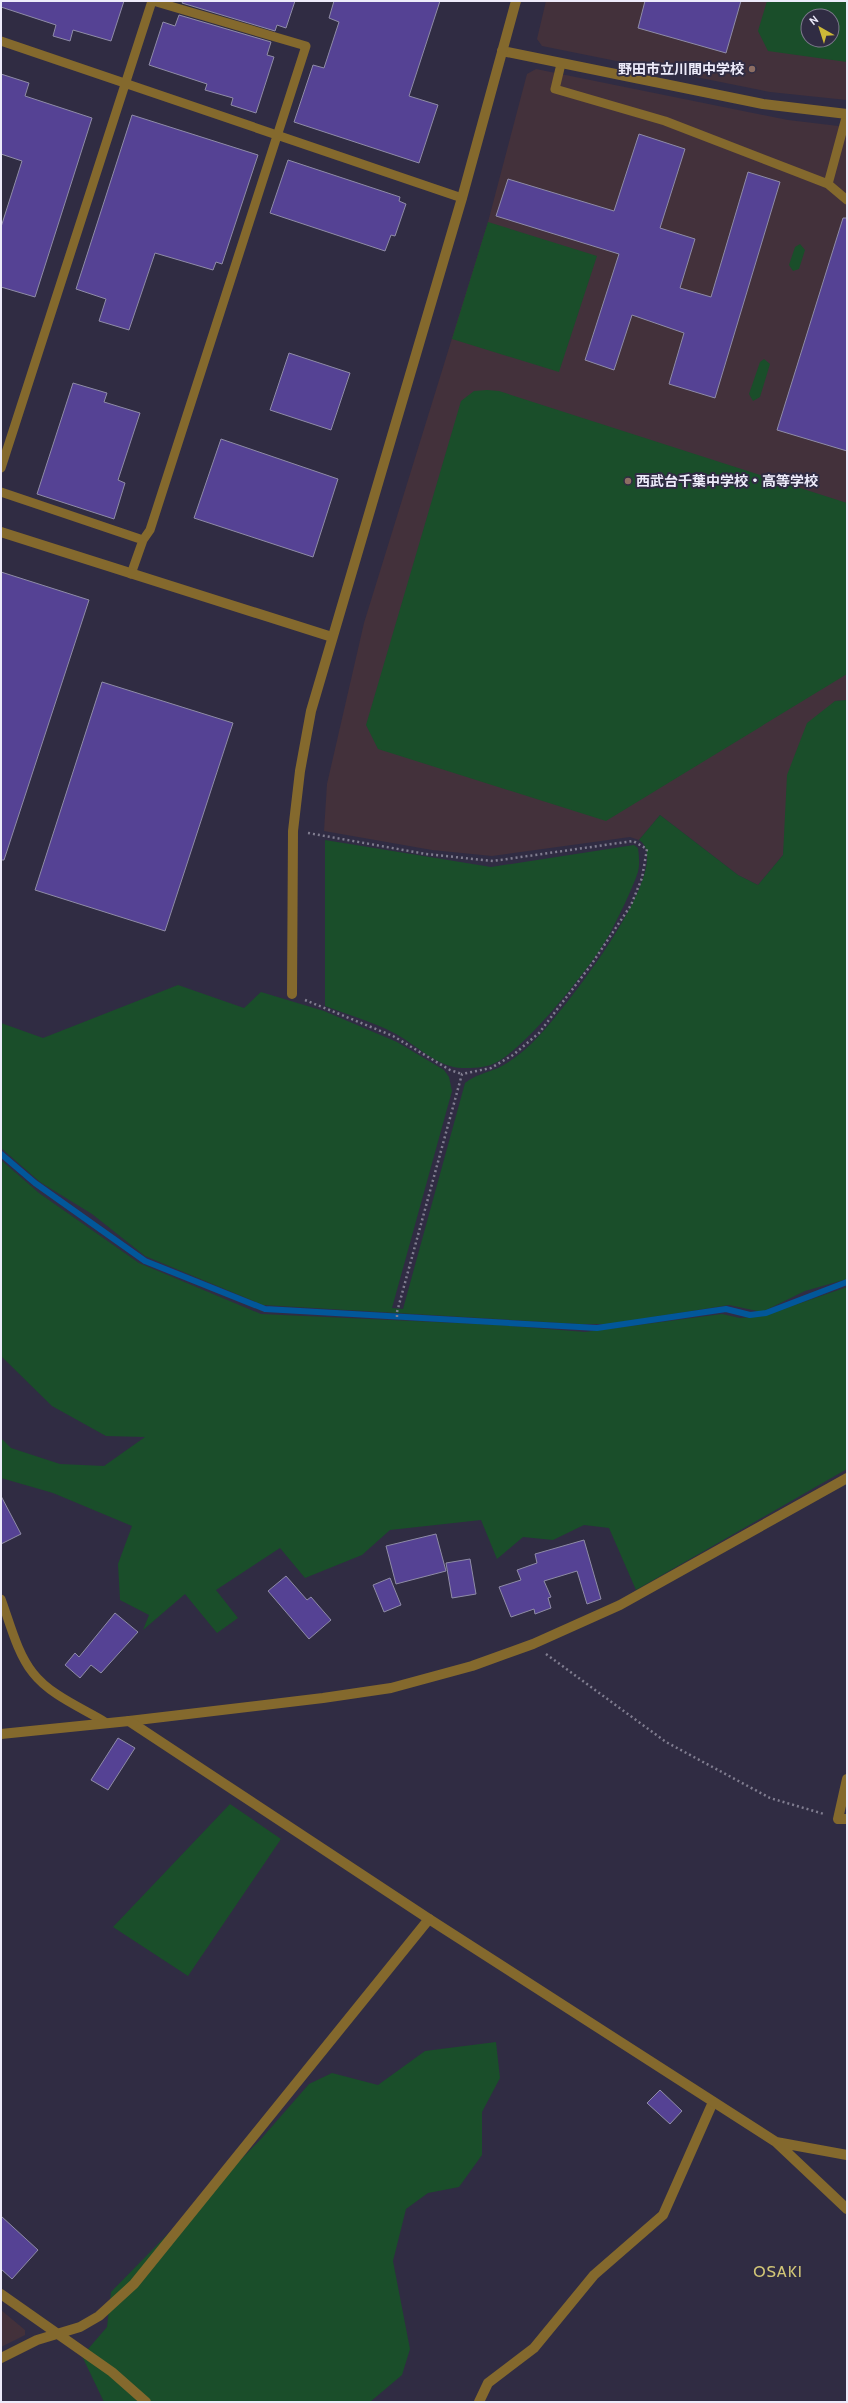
<svg xmlns="http://www.w3.org/2000/svg" width="848" height="2403" font-family="Cabin,'Noto Sans JP',sans-serif">
  <style>
    .education { fill: #43313b; fill-rule: evenodd }
    .green { fill: #1a4e2a; fill-rule: evenodd }
    .lines { fill: none; stroke-linecap: round; stroke-linejoin: round }
    .stream { stroke: #02579a; stroke-width: 6 }
    .building { fill: #554294; stroke: #8f8ca7 }
    .path { stroke: #807d90; stroke-width: 2.5; stroke-dasharray: 2 3; stroke-linecap: butt }
    .service { stroke: #84692d; stroke-width: 9 }
    .minor { stroke: #84692d; stroke-width: 10 }
    .tertiary { stroke: #84692d; stroke-width: 10 }
    .education-dot { fill: #8d6e63; stroke: #302c43; stroke-width: 1.5 }
    .labels { text-anchor: middle; dominant-baseline: central; stroke-width: 4; stroke-linejoin: round; paint-order: stroke }
    .poi-label { font-size: 14px; font-weight: bold; fill: #edebfa; stroke: #302c43; text-anchor: end }
    .quarter-label { font-size: 16px; letter-spacing: 1px; fill: #d1c577; stroke: #302c43 }
  </style>
  <rect width="100%" height="100%" fill="#302c43"/>
  <path class="education" d="M546,1H847V100L770,92L542,46L537,39ZM808,16H832V40H808Z
    M536,69L788,120L847,127V700L835,701L787,820L783,855L758,885L738,875L660,815L639,840L630,837L492,856L432,850L324,831L327,784L364,623L488,222L527,74Z
    M1,2310L25,2330V2335L1,2347Z"/>
  <path class="green" d="M767,1H847V62L768,51L758,31ZM808,16H832V40H808Z
    M488,222L597,256L559,372L452,339Z
    M800,244L805,250L799,269L793,271L789,265L795,247Z
    M764,359L770,364L760,397L753,401L749,394L760,362Z
    M487,390L499,391L847,503V674L606,821L378,749L366,725L461,401L474,391Z
    M847,700V1279L805,1291L762,1312L729,1305L610,1324H579L263,1305L145,1256L92,1214L40,1182L1,1148V1023L43,1038L178,985L244,1008L261,992L324,1011L397,1042L444,1070L449,1077L452,1091L392,1308L403,1309L465,1083C475,1075 486,1073 498,1068C508,1063 522,1053 530,1045C554,1024 680,865 639,840L660,815L738,875L758,885L783,855L787,775L807,723L835,701Z
    M325,840L491,867L634,845L638,848C639,856 640,864 638,872C631,892 619,916 609,935C593,965 525,1049 495,1063C485,1068 473,1068 462,1068C439,1068 416,1045 396,1034C374,1022 348,1015 325,1006Z
    M1,1160L39,1193L139,1263L261,1314L500,1325L585,1332L722,1314L740,1318L763,1316L847,1287V1469L636,1590L609,1528L584,1525L553,1540L523,1537L497,1559L481,1520L390,1530L362,1555L305,1578L280,1548L216,1590L238,1618L217,1633L185,1594L143,1630L149,1615L120,1600L118,1564L132,1526L53,1493L1,1478V1438L11,1448L60,1464L104,1466L145,1437L106,1436L52,1406L1,1356Z
    M230,1804L281,1839L188,1976L113,1927Z
    M496,2042L500,2078L482,2112V2155L459,2187L428,2193L406,2209L393,2261L410,2349L402,2375L370,2402H104L82,2356L107,2327L111,2292L260,2140L309,2084L332,2073L378,2085L425,2051Z"/>
  <g class="lines">
    <path class="stream" d="M1,1154L35,1183L145,1261L265,1309L597,1328L726,1309L750,1315L766,1313L847,1282"/>
  </g>
  <path class="building" d="M1,1H124L111,41L73,30L70,41L53,36L56,25L1,7Z
    M183,1H295L286,28L277,25L275,31L182,3Z
    M334,1H440L409,96L438,105L419,163L294,122L313,65L324,68L339,22L329,18Z
    M645,1H741L726,53L638,28Z
    M179,15L271,42L267,55L274,57L256,113L231,105L233,98L205,90L207,84L149,65L163,22L175,26Z
    M1,74L29,83L25,96L92,118L35,297L1,287V227L22,161L1,154Z
    M132,115L258,155L222,264L216,262L213,270L155,253L129,330L99,321L106,299L76,289Z
    M639,134L685,149L660,228L695,239L680,288L711,297L748,172L780,182L715,398L669,384L684,333L632,315L614,370L585,360L619,254L496,216L508,179L614,211Z
    M288,160L400,197L399,201L406,204L395,236L391,235L385,251L270,213Z
    M843,218H847V451L777,430Z
    M289,353L350,373L331,430L270,410Z
    M73,383L107,393L104,402L140,413L118,480L125,483L114,519L37,494Z
    M221,439L338,479L313,557L194,518Z
    M1,572L89,600L4,860H1Z
    M102,682L233,723L165,931L35,890Z
    M1,1496L21,1534L1,1544Z
    M436,1534L446,1571L396,1584L386,1546Z
    M584,1540L601,1599L587,1604L577,1571L544,1581L551,1597L548,1598L551,1608L535,1614L534,1609L511,1617L499,1587L521,1580L517,1570L537,1563L535,1554Z
    M470,1559L476,1594L452,1598L446,1563Z
    M286,1576L307,1600L311,1597L331,1620L309,1639L268,1591Z
    M390,1578L401,1605L384,1612L373,1585Z
    M115,1613L138,1632L101,1673L91,1665L80,1678L65,1665L75,1653L79,1657Z
    M118,1738L135,1748L108,1790L91,1780Z
    M660,2090L682,2111L670,2124L647,2103Z
    M1,2216L38,2250L12,2279L1,2269Z"/>
  <g class="lines">
    <path class="path" d="M308,833L426,854L493,861L633,841L647,849L642,878L631,905L591,965L539,1033L513,1055L491,1068L462,1074L397,1312V1320
      M305,1000L393,1036L450,1070L462,1074
      M546,1654L666,1742L770,1798L824,1814"/>
    <path class="service" d="M1,41L462,198
      M561,64L555,89L665,121L828,184L847,200
      M828,184L847,114
      M1,468L152,1
      M1,492L143,540
      M131,574L143,540L150,530L306,46L153,1
      M1,1599C10,1623 17,1653 33,1673C50,1695 82,1708 105,1722"/>
    <path class="minor" d="M502,51L763,104L847,114
      M129,1721L323,1698L391,1688L472,1666L533,1644L620,1605L847,1478
      M847,1779L838,1819H847
      M1,2294L112,2372L146,2402
      M1,2358L37,2340L80,2327L99,2316L134,2284L429,1919
      M479,2402L488,2383L534,2348L594,2275L663,2215L713,2102"/>
    <path class="tertiary" d="M1,532L332,637
      M292,994L293,831L300,771L311,711L462,198L516,1
      M1,1734L129,1721L429,1919L776,2142L847,2155
      M776,2142L847,2209"/>
  </g>
  <g class="education-dot">
    <circle cx="752" cy="69" r="4"/>
    <circle cx="628" cy="481" r="4"/>
  </g>
  <g class="labels">
    <g class="poi-label">
      <text x="744" y="69">野田市立川間中学校</text>
      <text x="636" y="481" text-anchor="start">西武台千葉中学校・高等学校</text>
    </g>
    <g class="quarter-label">
      <text x="778" y="2271">OSAKI</text>
    </g>
  </g>
  <rect width="848" height="2403" fill="none" stroke="#edebfa" stroke-width="4"/>
  <g transform="translate(820 28) rotate(321)"><circle r="19" fill="#302c43" stroke="#7c788c"/>
  <path d="M0-3L7 15L0 10L-7 15Z" fill="#cdb938"/>
  <text y="-6" font-size="11" font-weight="bold" text-anchor="middle" fill="#edebfa">N</text>
  </g>
</svg>
